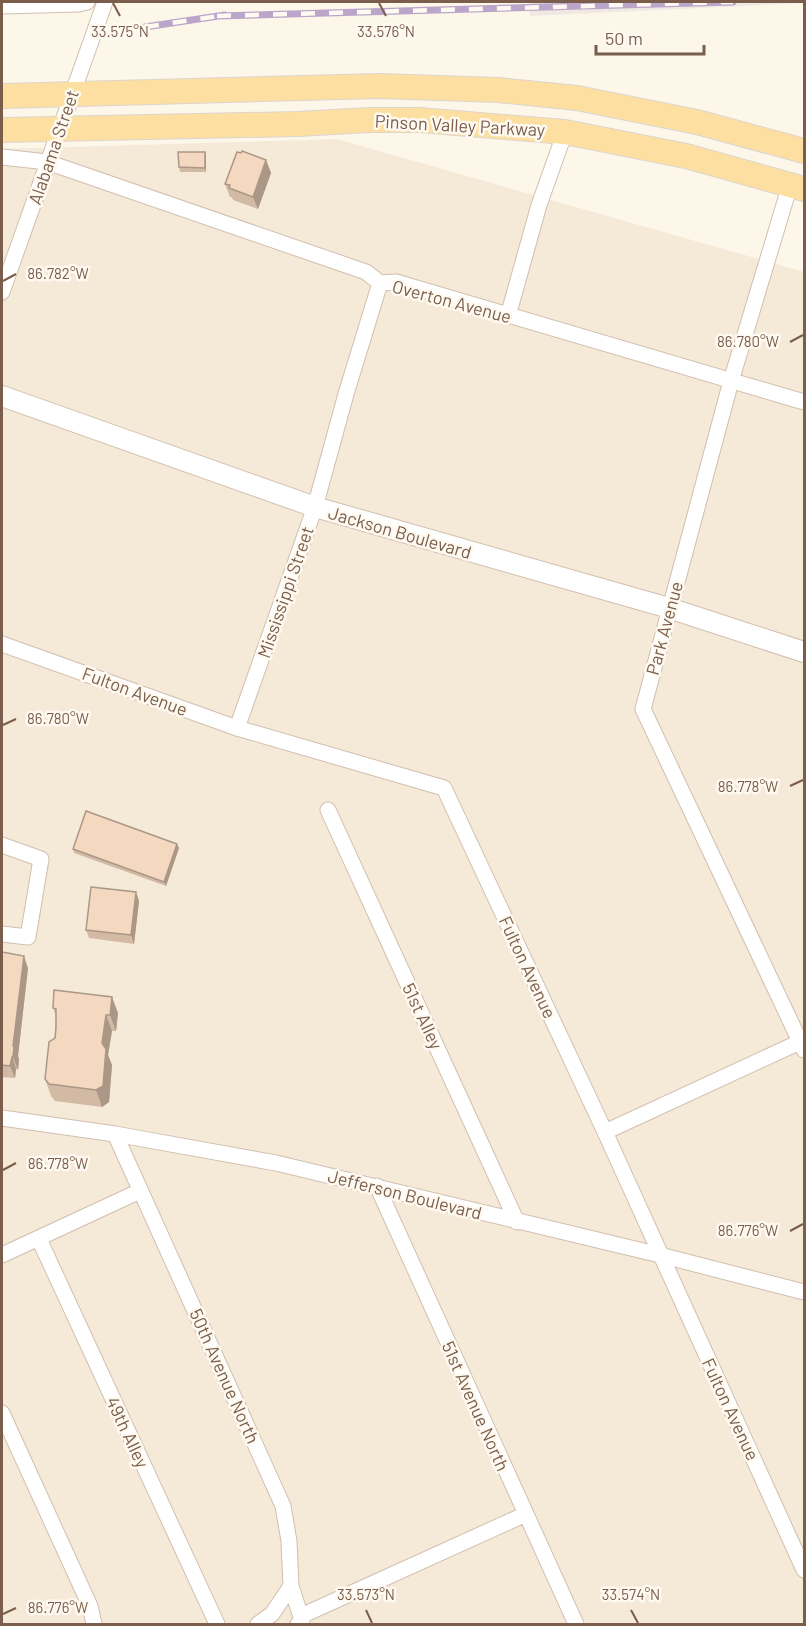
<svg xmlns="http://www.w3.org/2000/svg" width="806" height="1626" font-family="Barlow,sans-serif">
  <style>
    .residential { fill: #f5e9d8 }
    .industrial { fill: #efe9e3 }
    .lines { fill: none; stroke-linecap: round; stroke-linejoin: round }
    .minor-casing { stroke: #d1bfae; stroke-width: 17 }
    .tertiary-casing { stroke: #d1bfae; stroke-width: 22 }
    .primary-casing { stroke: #dcd5d0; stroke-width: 26 }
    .minor { stroke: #fff; stroke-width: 15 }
    .tertiary { stroke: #fff; stroke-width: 20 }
    .primary { stroke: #fddfa1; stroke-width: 24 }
    .rail-casing { stroke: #bba6c9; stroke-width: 7 }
    .rail { stroke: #fffaf1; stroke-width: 4.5; stroke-dasharray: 14; stroke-linecap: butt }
    .wall { fill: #d2baa5 }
    .shaded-wall { fill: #ab9786 }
    .building { fill: #f4d8c0; stroke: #ab9786; stroke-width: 1.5 }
    .ticks { fill: none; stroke: #7a5e4b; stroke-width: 2 }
    .labels { text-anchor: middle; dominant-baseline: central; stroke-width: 5; stroke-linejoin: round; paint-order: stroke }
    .street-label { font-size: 18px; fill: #7a5e4b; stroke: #fffaf1 }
    .ticks-label { font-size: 15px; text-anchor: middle; fill: #7a5e4b; stroke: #fffaf1; stroke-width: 5; stroke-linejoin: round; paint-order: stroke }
  </style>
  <rect width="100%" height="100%" fill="#fdf7ea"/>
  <path class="residential" d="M337,139L804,272V1624H2V149Z"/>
  <path class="industrial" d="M530,2H804V3L530,16Z"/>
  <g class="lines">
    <defs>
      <path id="minor" d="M2,6L79,4L87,2
        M2,157L47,162L366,272L380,283L396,282L804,402
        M790,185L731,381L643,709L804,1050
        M2,292L105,2
        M508,316L539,205L565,132
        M2,644L237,728L444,788L605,1132L804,1570
        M237,728L315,507L346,394L380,283
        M328,810L517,1222
        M2,845L41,859L28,937L2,934
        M2,1118L115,1134L276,1163L660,1255L804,1292
        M605,1132L804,1040
        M115,1134L283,1506L289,1541L291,1586L302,1620L298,1624
        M377,1186L576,1624
        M39,1239L217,1624
        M2,1255L140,1191
        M2,1413L90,1606L94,1624
        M301,1616L526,1514
        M258,1624L272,1614L291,1586"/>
      <path id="tertiary" d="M2,396L315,507L669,608L804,652"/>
      <path id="primary" d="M2,96L380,86L498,90L577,98L697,122L804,151
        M2,130L298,124L369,120H420L565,132L686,156L804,189"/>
    </defs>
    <use href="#minor" class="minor-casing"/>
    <use href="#tertiary" class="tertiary-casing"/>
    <use href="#primary" class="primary-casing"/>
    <use href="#minor" class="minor"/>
    <use href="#tertiary" class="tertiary"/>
    <use href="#primary" class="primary"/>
    <defs>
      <path id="rail" d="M217,16L733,2
        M145,27L225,15"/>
    </defs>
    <use href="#rail" class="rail-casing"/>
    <use href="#rail" class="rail"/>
  </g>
  <path class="wall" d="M205,152L206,156V172H180L179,167Z
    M266,160L271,173L258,209L233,200L232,197H230L225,184Z
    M179,848L166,886L74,853L73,849Z
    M136,892L139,901L134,944L89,938L86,930Z
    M2,952L28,968L18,1056L19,1059L18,1070L16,1069L15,1078L2,1077Z
    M53,1008L118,1013L116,1031H112L108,1055L112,1065L109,1102L102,1107L55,1101L51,1096L45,1079L55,1038L56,1016Z"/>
  <path class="shaded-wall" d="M205,152L206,156V172L205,168Z
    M266,160L271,173L258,209L253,197Z
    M177,844L179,848L166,886L164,882Z
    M136,892L139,901L134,944L131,935Z
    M24,956L28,968L18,1056L19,1059L18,1070L13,1057V1046Z
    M112,997L118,1013L116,1031L110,1015Z
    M106,1015L112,1031L108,1055L112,1065L109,1102L102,1107L96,1090Z
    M12,1057L16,1069L15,1078L10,1066Z"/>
  <path class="building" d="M242,151L266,160L253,197L229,188L230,185L225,184L237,152L241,153Z
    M178,152H205V168L179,167Z
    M86,811L177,844L164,882L73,849Z
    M91,887L136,892L131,935L86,930Z
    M2,952L24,956L13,1046L14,1047L13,1057H12L10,1066L2,1065Z
    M54,990L112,997L110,1015H106L102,1043L106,1049L103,1086L96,1090L49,1084L45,1079L49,1042L55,1038L56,1028V1009L53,1008Z"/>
  <path class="ticks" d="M113,3L120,16M379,3L386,16M3,281L16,274M790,342L803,335M3,725L16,719M790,786L803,780M3,1170L16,1163M790,1231L803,1224M366,1610L372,1623M631,1610L638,1623M3,1614L16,1608"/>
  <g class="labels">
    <g class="street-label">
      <text transform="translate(460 125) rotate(3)">Pinson Valley Parkway</text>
      <text transform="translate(53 147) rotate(-71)">Alabama Street</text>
      <text transform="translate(452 301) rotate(15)">Overton Avenue</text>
      <text transform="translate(400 532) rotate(16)">Jackson Boulevard</text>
      <text transform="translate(285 592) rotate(-71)">Mississippi Street</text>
      <text transform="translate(664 628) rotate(-75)">Park Avenue</text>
      <text transform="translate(135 691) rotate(20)">Fulton Avenue</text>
      <text transform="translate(528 967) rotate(65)">Fulton Avenue</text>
      <text transform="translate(423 1016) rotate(65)">51st Alley</text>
      <text transform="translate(405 1194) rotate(14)">Jefferson Boulevard</text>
      <text transform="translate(225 1376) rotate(66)">50th Avenue North</text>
      <text transform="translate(476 1406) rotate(66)">51st Avenue North</text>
      <text transform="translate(731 1409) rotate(65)">Fulton Avenue</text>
      <text transform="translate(128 1432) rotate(65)">49th Alley</text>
    </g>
  </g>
  <g class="ticks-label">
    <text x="120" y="37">33.575°N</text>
    <text x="386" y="37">33.576°N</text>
    <text x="58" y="279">86.782°W</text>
    <text x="748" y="347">86.780°W</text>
    <text x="58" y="724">86.780°W</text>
    <text x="748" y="792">86.778°W</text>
    <text x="58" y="1169">86.778°W</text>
    <text x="748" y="1236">86.776°W</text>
    <text x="366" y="1600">33.573°N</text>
    <text x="631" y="1600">33.574°N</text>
    <text x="58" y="1613">86.776°W</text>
  </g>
  <rect width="806" height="1626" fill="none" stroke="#7a5e4b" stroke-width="6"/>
  <path d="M596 45v9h108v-9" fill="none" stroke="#7a5e4b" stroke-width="3"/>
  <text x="605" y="45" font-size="18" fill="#7a5e4b" stroke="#fffaf1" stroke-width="4.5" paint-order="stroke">50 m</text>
</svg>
